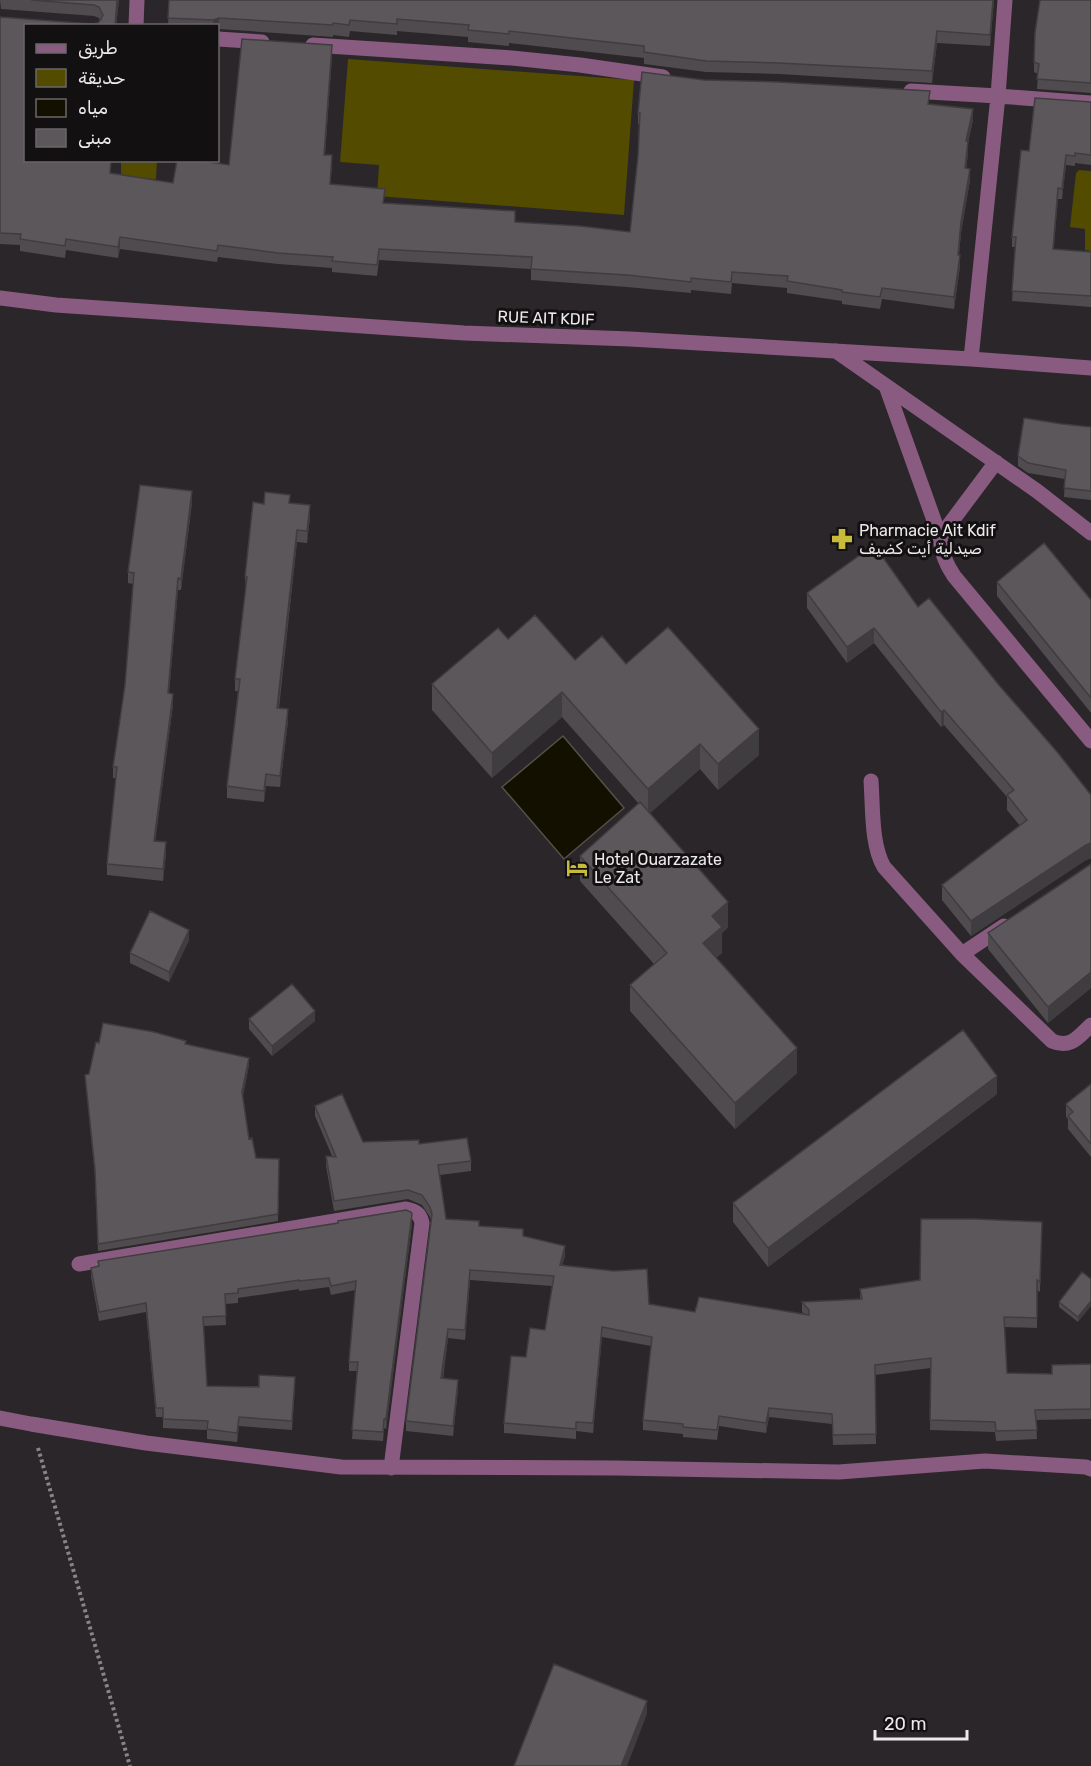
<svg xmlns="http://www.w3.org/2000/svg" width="1091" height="1766" font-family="Rubik,Vazirmatn,sans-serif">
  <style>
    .green { fill: #524b00 }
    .water { fill: #131000; stroke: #545146; stroke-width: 1.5 }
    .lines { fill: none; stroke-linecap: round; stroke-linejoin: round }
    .path { stroke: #888487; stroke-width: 4; stroke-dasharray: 3 3; stroke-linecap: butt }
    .minor { stroke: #8a5b80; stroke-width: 15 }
    .wall { fill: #4f4b4e }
    .shaded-wall { fill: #403d40 }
    .building { fill: #5c575b; stroke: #403d40; stroke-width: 1.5 }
    .labels { text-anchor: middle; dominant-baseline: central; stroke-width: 6; stroke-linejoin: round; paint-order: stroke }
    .street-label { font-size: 16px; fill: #ece9eb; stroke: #121011 }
    .poi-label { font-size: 16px; fill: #ece9eb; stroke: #121011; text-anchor: start }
  </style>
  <rect width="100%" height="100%" fill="#2a2629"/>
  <path class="green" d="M348,59L634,80L624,215L377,196L379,165L340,162Z
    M121,161H157L156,179L121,177Z
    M1079,170L1091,171V251L1085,250V229L1070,227L1076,173Z"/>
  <path class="water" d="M563,736L624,808L564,859L502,787Z"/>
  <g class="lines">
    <path class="path" d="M38,1448L130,1766"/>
    <path class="minor" d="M136,26L137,0
      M218,39L262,42
      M313,45L512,58L580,65L663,77
      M911,91L998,96L1091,103
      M0,298L56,305L464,333L630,339L971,359L1091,368
      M836,351L1037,491L1091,533
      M971,359L998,96L1005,0
      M886,386L940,537C941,552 945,563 954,576L1091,741
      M940,537L996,462
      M871,781C873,807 871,845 884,867L962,954L1052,1041C1071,1049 1078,1037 1091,1025
      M962,954L1004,926
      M79,1264L406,1209C415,1211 420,1213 422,1223L391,1468
      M0,1418L31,1424L146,1443L341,1467L617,1468L839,1472L985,1461L1086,1467L1091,1469"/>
  </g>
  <path class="wall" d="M0,0H119L116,26H26L111,173L173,183L229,165L332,56L325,155L332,167L330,184L384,203L515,222L630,232L638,156L639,124H638V113L704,80L929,104L973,120L968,143V153L966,169L970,180L961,233L959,255L960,266L954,309L882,299L880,309L842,304V301L787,293V288L732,283L731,294L691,290V293L627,287L531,280V269L379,260L377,276L332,272V268L278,264L218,257L217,262L120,249L118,258L66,250L65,258L20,251V245L0,244V17L92,24L98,23L100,21L99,18L94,16L1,9Z
    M169,0H994L990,46L937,43L932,83L779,74L706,72L644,64V58L509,43V46L468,42V37L397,31V35L350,31L349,37L333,35V37L219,29L218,26H168Z
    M1091,0V93L1037,89L1038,74L1034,72V62Z
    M1091,102V165L1075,163V166L1066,165L1062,199H1058L1053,249L1091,252V307L1012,301L1015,247H1012V237L1029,151Z
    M1062,424L1091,427V500L1064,497L1065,479L1028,473L1018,466V456Z
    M192,503L181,590H178L169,693L173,705L155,841L166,853L163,881L107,875V864L116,778H113V767L125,685L133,584L128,583V572Z
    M290,503L310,517L307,543L297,542L279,708L288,721L280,787L266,786L264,802L227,798V786L238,691H235V679L246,589L245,577L264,504Z
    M997,582L1091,600V713L997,596Z
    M807,593L918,607L998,684L1091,795V858L1086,860L971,936L942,900V885L1020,826L1007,810V797L944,725L941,727L874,643L847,663L807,608Z
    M508,639L575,660L626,664L759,755L718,790L700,769L650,813L728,927L722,933V953L716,958L797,1073L735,1129L630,1011V985L654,964L580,881V856L639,804L562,717L492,778L432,710V684Z
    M1091,864V988L1048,1023L988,949V933Z
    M189,940L169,982L130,963V953Z
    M249,1019L315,1021L272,1056L249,1029Z
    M186,1044L249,1065L243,1096L249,1139L256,1158L279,1159L278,1221L98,1251L95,1177L85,1075L89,1074Z
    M1091,1084V1157L1068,1129V1119L1066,1117V1104Z
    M997,1094L768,1267L733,1222V1203Z
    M315,1106L363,1142L419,1144L471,1161V1171L440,1175L446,1219L523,1236L565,1256L562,1265L649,1304L695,1312L804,1314L802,1312V1302L860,1299V1289L920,1280L1042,1222L1040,1292L1037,1290V1328L1004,1327L1007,1373L1052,1374L1091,1364V1419L1036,1420L1037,1439L996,1441L995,1432L930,1430L931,1368L875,1375L876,1444L833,1445L832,1424L769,1417L766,1433L719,1426L717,1440L683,1437V1434L643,1430V1420L651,1346L602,1337L593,1433L576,1431V1439L504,1433V1423L526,1357L545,1330L552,1286L470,1280L465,1340L448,1338L443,1379L458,1390L453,1436L406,1431V1421L431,1220L430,1217L422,1205L408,1199L334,1211L326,1166V1156H332L315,1116Z
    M412,1224L386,1429L384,1428L383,1441L352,1439L357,1371H349V1362L355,1290L331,1295L329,1287L299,1291V1289L238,1298V1303L225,1304L226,1325L203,1326L207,1386H295L292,1430L239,1426L237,1442L207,1439V1430L163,1428V1417H156L146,1312L99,1321L91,1277V1268Z
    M1082,1272L1078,1322L1059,1307V1302Z"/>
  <path class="shaded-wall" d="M117,0H119L116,26H115Z
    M993,0H994L990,46V35Z
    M219,18V29L218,30V26H213V20Z
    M937,31V43L932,83V71Z
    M332,45V56L324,166V155Z
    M973,109V120L968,143V153L965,180L966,141Z
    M1066,155V165L1062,199V189Z
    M970,169V180L961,233L958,266L961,222Z
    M1058,188V199L1053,259V249Z
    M120,237V249L118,258V247Z
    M960,255V266L954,309V297Z
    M192,491V503L181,590V579Z
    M310,505V517L307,543V531Z
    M297,530V542L277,719V708Z
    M178,578V590L168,704V693Z
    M874,628V643L847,663V647Z
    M562,692V717L492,778V753Z
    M173,694V705L154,852V841Z
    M288,709V721L280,787V776Z
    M944,710V725L941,727V712Z
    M759,729V755L718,790V764Z
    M700,744V769L648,815V789Z
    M266,774V786L264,802V791Z
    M166,842V853L163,881V869Z
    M1091,843V858L1086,860L971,936V921L1086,845Z
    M728,902V927L722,933V953L703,969V943L712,916Z
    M189,930V940L169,982V972Z
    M1091,972V988L1048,1023V1007Z
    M315,1011V1021L272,1056V1046Z
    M797,1048V1073L735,1129V1103Z
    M249,1058V1065L242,1099V1092Z
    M997,1076V1094L768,1267V1248Z
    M412,1214V1224L386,1429V1419Z
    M565,1246V1256L560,1275V1265Z
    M470,1270V1280L465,1340V1330Z
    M1091,1301V1306L1078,1322V1317Z
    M602,1327V1337L593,1433V1423Z
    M448,1329V1338L441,1388V1378Z
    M458,1380V1390L453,1436V1426Z
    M769,1408V1417L766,1433V1423Z
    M239,1417V1426L237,1442V1433Z
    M647,1701V1714L627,1766H621Z"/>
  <path class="building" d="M31,0H117L115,26H26V160H111L110,173L173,183L177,160H196L229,165L242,39L332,45L324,155H332L330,184L385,189L383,203L515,211V222L580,226L630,232L638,156L640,113H638L642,72L704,80L778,82L930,91L928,104L973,109L966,141H968L965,168L970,169L961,222L958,255H960L954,297L882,288L880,297L842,292V290L787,281L788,276L732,272L731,282L691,278V282L627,275L531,269L532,257L379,249L377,265L332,261L333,257L278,253L218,245L217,251L120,237L118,247L66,239L65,246L20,239L21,234L0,233V17L92,24L98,23L101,19L103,15L99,7L94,5Z
    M169,0H993L990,35L937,31L932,71L779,63L706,61L644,52V46L509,31V34L468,30L469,25L397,19V24L350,20L349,25L333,23V25L219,18L213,20L168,18Z
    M1040,0H1091V83L1037,79L1039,64L1034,62L1035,33Z
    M1035,98L1091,102V155L1075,153V156L1066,155L1062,189L1058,188L1053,249L1091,252V296L1012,291L1016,237H1012L1020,160L1021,150L1029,151Z
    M1024,418L1062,424L1091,427V491L1064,488L1066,470L1028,463L1018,456Z
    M140,485L192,491L181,579L178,578L168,693L173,694L154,841L166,842L163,869L107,864L117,767H113L125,685L134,573L128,572Z
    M265,492L290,495L289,503L310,505L307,531L297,530L277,708L288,709L280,776L266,774L264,791L227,786L240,679H235L247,577H245L253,502L264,504Z
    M1044,543L1091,600V698L997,582Z
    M874,545L918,607L929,598L998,684L1058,753L1091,795V843L1086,845L971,921L942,885L1027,820L1007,795L1014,790L944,710L941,712L874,628L847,647L807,593Z
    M535,615L575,660L602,636L626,664L668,627L759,729L718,764L700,744L648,789L562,692L492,753L432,684L498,628L508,639Z
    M640,802L728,902L712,916L722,927L703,943L797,1048L735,1103L630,985L667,953L580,856Z
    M1091,864V972L1048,1007L988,933Z
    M150,911L189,930L169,972L130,953Z
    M292,984L315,1011L272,1046L249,1019Z
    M103,1023L154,1032L186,1041L185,1044L249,1058L242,1092L249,1139L252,1138L256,1158L279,1159L278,1214L98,1244L95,1170L85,1075L89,1074L96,1042L99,1043Z
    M963,1030L997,1076L768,1248L733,1203Z
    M1091,1084V1144L1068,1116L1073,1112L1066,1104Z
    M342,1094L363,1142L419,1140V1144L467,1138L471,1161L438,1165L446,1219L479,1221V1226L523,1229V1236L565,1246L560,1265L614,1271L647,1269L649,1304L695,1312L699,1297L809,1315V1310L802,1302L862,1299L860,1289L920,1280L921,1219H975L1042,1222L1040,1282L1037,1280V1318L1004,1317L1007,1373L1052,1374V1365L1091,1364V1409L1035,1410L1037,1430L996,1431L995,1422L930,1420L931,1358L875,1365L876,1434L833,1435L832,1414L769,1408L766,1423L719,1416L717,1430L683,1427V1424L643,1420L652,1337L602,1327L593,1423L576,1422V1429L504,1423L511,1356L526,1357L530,1328L545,1330L554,1276L470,1270L465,1330L448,1329L441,1378L458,1380L453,1426L406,1421L432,1214L430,1207L422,1195L408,1190L334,1201L326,1156L336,1157L315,1106Z
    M406,1210L411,1212L412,1214L386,1419H384L383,1432L352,1430L358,1362H349L356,1281L331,1286L329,1278L299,1281V1280L238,1289V1293L225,1294L226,1316L203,1317L207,1386L259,1387V1375L295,1377L292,1421L239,1417L237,1433L207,1429L208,1421L163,1419V1408H156L146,1303L99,1312L91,1268L99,1266L98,1261L338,1223V1221Z
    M1082,1272L1091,1279V1301L1078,1317L1059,1302Z
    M554,1664L647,1701L621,1766H514Z"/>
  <defs>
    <symbol id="pharmacy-bare" viewBox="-9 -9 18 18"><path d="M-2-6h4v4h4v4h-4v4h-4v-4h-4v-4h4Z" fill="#c8bb3b" stroke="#121011" stroke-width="2.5" paint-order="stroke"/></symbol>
    <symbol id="hotel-bare" viewBox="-9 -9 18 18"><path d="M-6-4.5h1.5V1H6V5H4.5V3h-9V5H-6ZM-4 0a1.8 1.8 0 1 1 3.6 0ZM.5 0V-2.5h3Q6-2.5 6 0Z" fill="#c8bb3b" stroke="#121011" stroke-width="2.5" paint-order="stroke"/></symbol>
  </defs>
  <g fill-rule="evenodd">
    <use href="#pharmacy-bare" x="827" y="524" width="30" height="30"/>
    <use href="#hotel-bare" x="562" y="853" width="30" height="30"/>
  </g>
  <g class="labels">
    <g class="street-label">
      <text transform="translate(546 318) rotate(2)">RUE AIT KDIF</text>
    </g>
    <g class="poi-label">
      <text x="859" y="530">Pharmacie Ait Kdif<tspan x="859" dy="18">صيدلية أيت كضيف</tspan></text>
      <text x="594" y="859">Hotel Ouarzazate<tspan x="594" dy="18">Le Zat</tspan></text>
    </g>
  </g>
  <rect x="24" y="24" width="195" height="138" fill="#121011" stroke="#696768" stroke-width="1.5"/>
  <rect x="36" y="44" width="30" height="9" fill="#8a5b80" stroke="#696768" stroke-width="1.5"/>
  <text x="78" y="54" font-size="18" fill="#ece9eb">طريق</text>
  <rect x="36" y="69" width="30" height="18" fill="#524b00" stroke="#696768" stroke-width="1.5"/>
  <text x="78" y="84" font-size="18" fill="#ece9eb">حديقة</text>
  <rect x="36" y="99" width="30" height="18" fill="#131000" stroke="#696768" stroke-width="1.5"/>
  <text x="78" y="114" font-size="18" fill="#ece9eb">مياه</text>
  <rect x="36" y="129" width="30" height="18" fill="#5c575b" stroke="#696768" stroke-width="1.5"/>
  <text x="78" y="144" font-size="18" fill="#ece9eb">مبنى</text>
  <path d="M875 1730v9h92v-9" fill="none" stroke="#ece9eb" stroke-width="3"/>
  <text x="884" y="1730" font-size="18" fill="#ece9eb" stroke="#121011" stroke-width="4.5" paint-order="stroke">20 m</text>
</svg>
